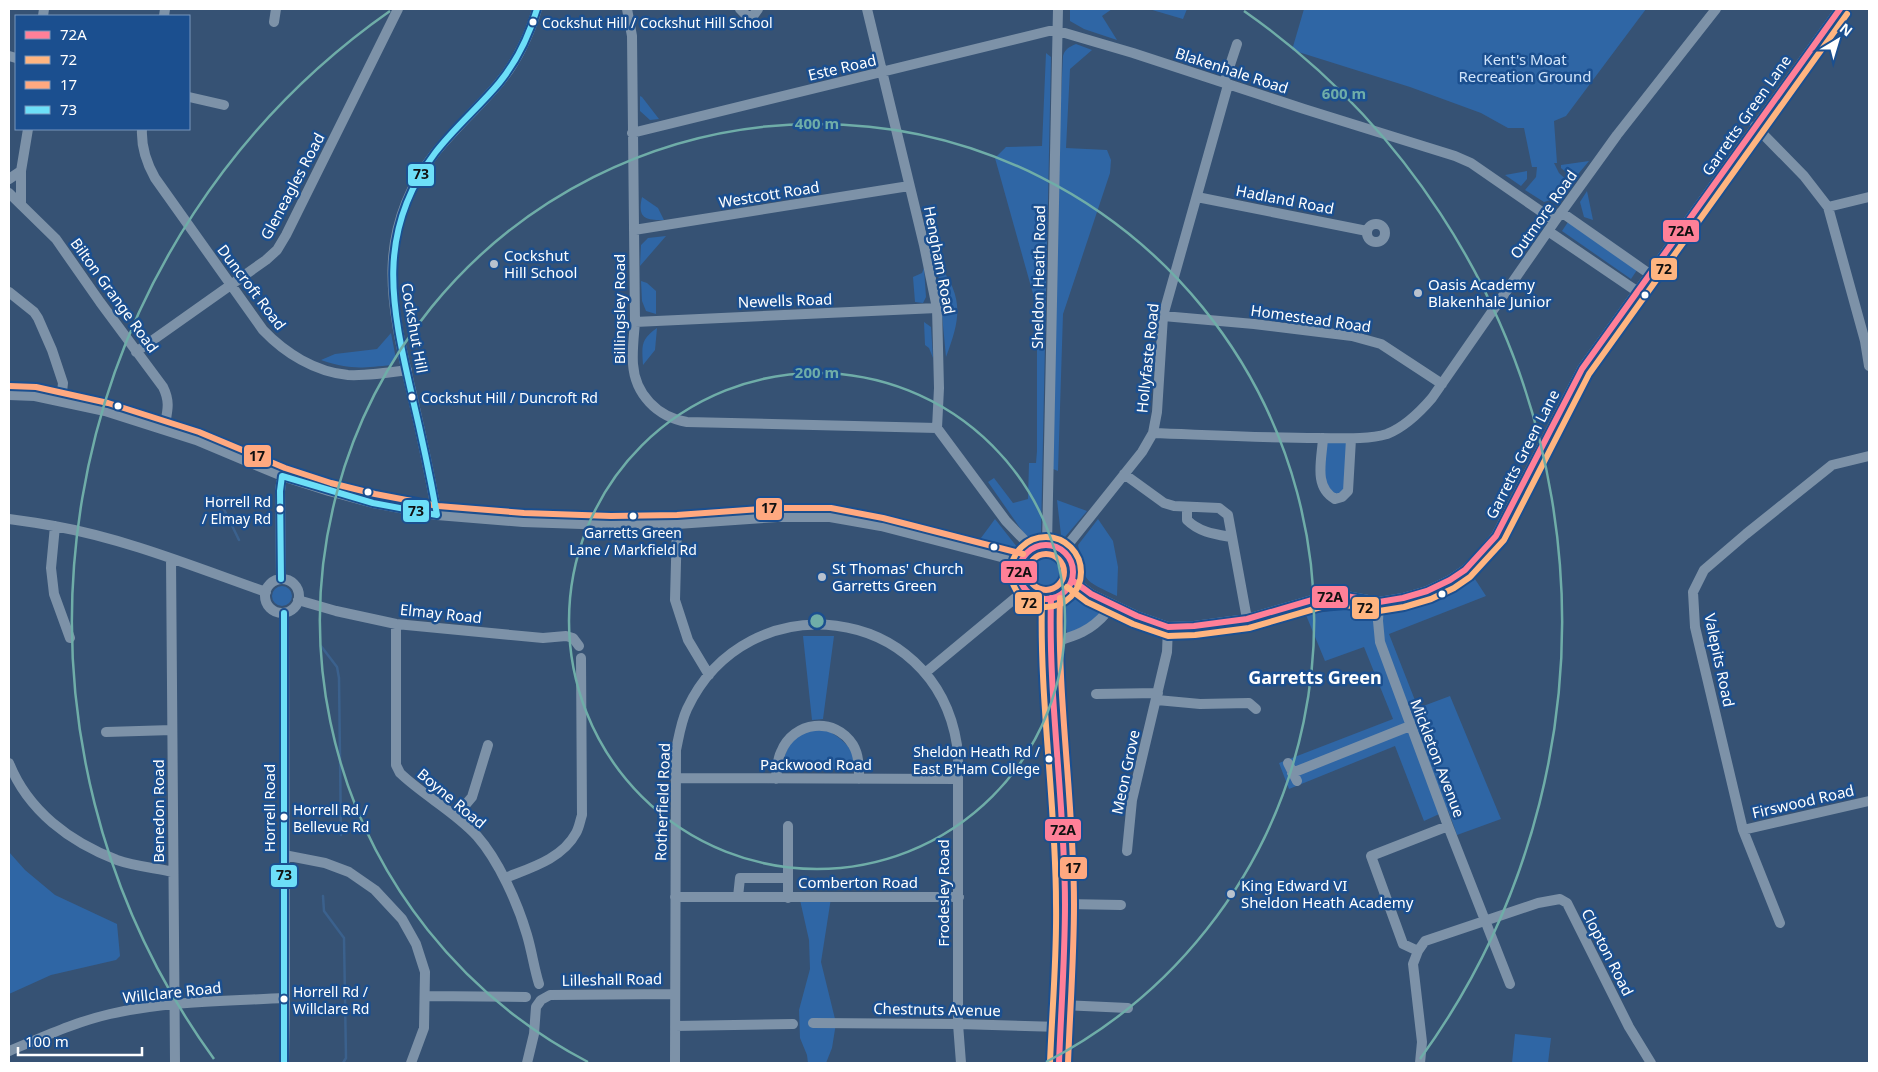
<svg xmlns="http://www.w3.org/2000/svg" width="1878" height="1072" font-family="'Noto Sans',sans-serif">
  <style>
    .green { fill: #2f66a5 }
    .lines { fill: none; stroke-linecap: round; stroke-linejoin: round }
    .stream { stroke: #3b618d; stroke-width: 2.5 }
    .minor { stroke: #7d92a8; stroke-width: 10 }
    .bus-1-casing { stroke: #1b4f8f; stroke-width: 10 }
    .bus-2-casing { stroke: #1b4f8f; stroke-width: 10 }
    .bus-3-casing { stroke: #1b4f8f; stroke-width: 10 }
    .bus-4-casing { stroke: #1b4f8f; stroke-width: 10 }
    .bus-1 { stroke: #ff8098; stroke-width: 6 }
    .bus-2 { stroke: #ffb580; stroke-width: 6 }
    .bus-3 { stroke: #ffa980; stroke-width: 6 }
    .bus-4 { stroke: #6ddff8; stroke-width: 6 }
    .ring { fill: none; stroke: #6fada8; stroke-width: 2.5 }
    .bus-dot { fill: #fff; stroke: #1b4f8f; stroke-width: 2 }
    .poi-dot { fill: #b9c2ce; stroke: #1b4f8f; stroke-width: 2 }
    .labels { text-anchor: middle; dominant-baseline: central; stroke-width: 5; stroke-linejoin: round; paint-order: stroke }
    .bus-label { font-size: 14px; fill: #fff; stroke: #1b4f8f; text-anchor: start }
    .park-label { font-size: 15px; fill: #cfe3fa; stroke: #1b4f8f }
    .street-label { font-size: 15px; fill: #fff; stroke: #1b4f8f }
    .poi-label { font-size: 15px; fill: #fff; stroke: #1b4f8f; text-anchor: start }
    .quarter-label { font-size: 18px; font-weight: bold; fill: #fff; stroke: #1b4f8f }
    .centre { fill: #6fada8; stroke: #1b4f8f; stroke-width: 2.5 }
    .ring-label { font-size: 15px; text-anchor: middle; font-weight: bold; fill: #6fada8; stroke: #1b4f8f; stroke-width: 5; stroke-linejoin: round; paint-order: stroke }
    .line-badge { stroke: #1b4f8f; stroke-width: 2 }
    .pale-badge-label { font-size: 14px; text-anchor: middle; font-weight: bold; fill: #111 }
  </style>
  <rect width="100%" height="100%" fill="#365274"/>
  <path class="green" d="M1070,9H1112L1102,16L1117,40L1084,29L1070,21Z
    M1149,9H1187L1183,19Z
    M1304,9H1646L1566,116L1554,121L1557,163H1554L1559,173L1571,184L1561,197L1544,202L1525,190L1536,177L1537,167H1532L1524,128H1508L1481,113L1410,87L1292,50Z
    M1076,44L1092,50L1070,69L1066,148L1107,150L1111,160L1110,173L1063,314L1058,471L1053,469L1058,160L1063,56C1065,49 1069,47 1076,44Z
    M1046,53L1051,57L1041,534L1037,538L1031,540L1027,538L988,482L994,478L1013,503L1028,499L1029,463H1036L1037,451V308L995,158L1006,147L1042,146Z
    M640,96L642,97L659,119L650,120L640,111Z
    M1589,161L1574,179L1561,168V165Z
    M1527,171V179L1521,186L1505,175Z
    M1587,191L1593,220L1584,217L1580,202Z
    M642,197L658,208L664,220C646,220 637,219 642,197Z
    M1568,222L1637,270L1631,279L1562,231Z
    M666,236L640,266L641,245L648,238Z
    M937,262C964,297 961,317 946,357Z
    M924,268L926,297L923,303L915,302L913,277L922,273Z
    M641,281L647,283L656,291V314L646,311L642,301Z
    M924,322L931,327L933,358L929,348L925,345Z
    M657,328L655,350L643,365C642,346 640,340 657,328Z
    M391,333L396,359L392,365C362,368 350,370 321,360L335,354L377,349Z
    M1323,438L1351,439L1349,480L1342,497L1326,494Z
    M1057,500L1087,511L1065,537L1061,535Z
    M995,519L1017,547L1010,552L978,542Z
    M1098,519L1113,541L1118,567L1117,596C1082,579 1085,583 1078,545Z
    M1028 573a18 18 0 1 1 36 0a18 18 0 1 1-36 0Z
    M1473,576L1486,596L1389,634L1418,708L1450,696L1501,819L1457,835L1448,810L1424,821L1395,746L1289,789L1279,763L1393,719L1364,647L1325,661L1306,615L1363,605L1393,606L1436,596Z
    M272 596a10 10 0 1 1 20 0a10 10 0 1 1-20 0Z
    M1077,597C1089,596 1096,603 1105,610L1093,622L1067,634C1064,617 1059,606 1077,597Z
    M803,636H834L823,719L812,720Z
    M825,729C839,737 859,749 853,769H784C782,763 784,758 786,753C794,733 804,731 825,729Z
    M9,852L25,870L55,895L117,924L120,956L116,960L51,975L9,994Z
    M831,898L821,962L836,1023L832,1048L826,1063H808L807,1055L800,1038L799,1010L810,969L809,940L800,900Z
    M1515,1034L1551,1038L1548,1063H1512Z"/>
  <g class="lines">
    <path class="stream" d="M218,497L239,540
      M321,646L337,667L339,678L341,835
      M323,896L324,911L344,938L346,1058L343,1063"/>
    <path class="minor" d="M627,9L632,36L635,322C634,335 632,350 633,364C635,394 657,417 687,422L937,428
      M740,9L747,16H753L758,9
      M867,9L924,245L937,308L939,388L937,428L1006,521L1033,549
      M43,16L44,9
      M164,16L165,9
      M274,22L276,9
      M9,56L16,58
      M1224,83L1237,44
      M189,97L224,105
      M1755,126L1804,176L1828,207L1865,341L1869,366
      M142,129C141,147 146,162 155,178L263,330C285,353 315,372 348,375C367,376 387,373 407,370
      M632,133L1049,31H1058L1133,53L1304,109L1455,156L1471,163L1555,221
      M9,179L21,171
      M9,193L56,239L100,302L163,387C171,403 167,412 164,429
      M1197,197L1367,231
      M21,204V171L28,129
      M1828,207L1869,197
      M1561,212L1651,275
      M1367 233a9 9 0 1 1 18 0a9 9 0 1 1-18 0Z
      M634,230L909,186
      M1548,231L1638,292
      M9,292L34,312L38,318L52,350L63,383L61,401
      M1163,316L1254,324L1352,336L1381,344L1442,384
      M635,322L937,308
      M136,352L266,260L277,250L286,235L398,9
      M9,395L35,396L105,411L196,440L282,476L329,491L373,503L437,515L523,522L611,525L677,524L777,517H830L881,526L1021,562
      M1153,433C1208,435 1263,438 1318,438C1339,438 1367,440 1387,434C1405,427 1420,412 1432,398L1555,221L1617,135L1716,9
      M1323,438C1322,459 1313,487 1335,499L1342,497L1348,491L1351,439
      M1124,474L1164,503L1174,506L1219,508L1228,515L1247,619
      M1187,507V520C1199,532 1214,534 1231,537
      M437,515C430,476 422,438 413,399C392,308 372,234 435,153C455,128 479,107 499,83C516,63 530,34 537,9
      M9,519C24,521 39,523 54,526C127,539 197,568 266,592
      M677,524L675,600L688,640L709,675
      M55,526L51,568L54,594L70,638
      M1047,545L1058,9
      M1019 572a27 27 0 1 1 54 0a27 27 0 1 1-54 0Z
      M1063,551L1142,452L1153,433L1157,412L1163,316L1228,85
      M171,559L175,1063
      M281,579L280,491L282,476
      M265 596a17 17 0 1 1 34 0a17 17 0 1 1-34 0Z
      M1072,580L1091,594L1137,616L1168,627L1194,626L1247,619L1319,598L1346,596L1379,602L1403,598L1427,591L1450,580L1465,570L1479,556L1496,536L1582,369L1840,9
      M1051,598L1050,635L1058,754L1065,904L1059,1063
      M298,600L336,611L396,624L543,638L566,636L573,638L579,646
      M1379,602L1378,621L1380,642L1448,826L1510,984
      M396,624V765L400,773C424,796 454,811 477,836C499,861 518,904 527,935C532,952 534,968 539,984
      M1051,643C1075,636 1090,632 1107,612
      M925,673L1026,589
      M1096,694L1158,693
      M1157,700L1200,704L1249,703L1256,709
      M106,732L172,730
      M958,761V1024L961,1063
      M9,763C28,811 70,842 117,860C134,866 155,868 173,872
      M1288,763L1297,781
      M1292,773L1410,726
      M675,778L957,779
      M776,779C777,770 777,760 781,752C793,721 835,716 853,745C859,755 859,767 859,779
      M456,816L472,797L488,745
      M1743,830L1869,801
      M1127,851L1132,800L1167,652L1168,627
      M284,855L325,863L349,872L375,890L402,919L416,944L425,972L424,1028L411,1063
      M505,878C530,868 562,859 576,833C579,828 580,821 582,815L581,658
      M675,897H959
      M738,897L740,878H788
      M788,898V826
      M1065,904L1121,905
      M1780,923L1743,830L1695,627L1693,592L1704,570L1746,534L1832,465L1869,456
      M1418,951L1403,944L1371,856L1448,826
      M425,996L526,997
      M1062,1005L1128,1008
      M813,1023L958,1024L1061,1027
      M675,1026L793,1024
      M9,1051C41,1038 75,1022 110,1014C167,1001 226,1001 285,998
      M284,1063L285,998L284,613
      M527,1063L534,1034L536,1007L541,1000L550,995L675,994
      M675,1063L676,750C679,736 681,722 687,709C747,581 935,603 957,745
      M1420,1063L1422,1042L1413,964L1418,951L1425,941L1538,903L1560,899L1567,903L1629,1027L1651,1063"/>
    <defs>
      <path id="bus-1" d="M1019 572a27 27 0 1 1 54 0a27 27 0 1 1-54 0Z
        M1072,580L1091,594L1137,616L1168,627L1194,626L1247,619L1319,598L1346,596L1379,602L1403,598L1427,591L1450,580L1465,570L1496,536L1582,369L1840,9
        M1051,598C1048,700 1065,802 1065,904C1065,957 1061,1010 1059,1063"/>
      <path id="bus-2" d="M1011 572a35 35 0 1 1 70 0a35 35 0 1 1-70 0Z
        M1067,587L1087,602L1133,624L1168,636L1195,635L1249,628L1321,607L1346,605L1379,611L1404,607L1431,599L1454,588L1470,577L1504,540L1589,374L1847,14
        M1042,598C1039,700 1056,802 1056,904C1057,957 1052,1010 1050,1063"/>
      <path id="bus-3" d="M9,386L36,387L108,403L199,432L285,468L331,483L375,494L438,506L524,513L611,516L677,515L776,508H831L883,518L1023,554
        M1028 572a18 18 0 1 1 36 0a18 18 0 1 1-36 0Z
        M1060,598C1057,700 1074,802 1074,904C1074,957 1070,1010 1068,1063"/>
      <path id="bus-4" d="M281,579L280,491L282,476L373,503L437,515C430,476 422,438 413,400C392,308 374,234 435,153C454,128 479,107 499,83C517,61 529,36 537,9
        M284,613V1063"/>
    </defs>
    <use href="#bus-1" class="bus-1-casing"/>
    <use href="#bus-2" class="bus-2-casing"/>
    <use href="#bus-3" class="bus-3-casing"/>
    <use href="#bus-4" class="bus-4-casing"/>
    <use href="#bus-1" class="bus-1"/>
    <use href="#bus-2" class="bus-2"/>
    <use href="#bus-3" class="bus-3"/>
    <use href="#bus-4" class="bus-4"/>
  </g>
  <g class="ring">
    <circle cx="817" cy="621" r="248"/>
    <path d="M588 1062A497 497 0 1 1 1046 1062"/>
    <path d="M214 1059A745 745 0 0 1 390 11M1244 11A745 745 0 0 1 1420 1059"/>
  </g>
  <g class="bus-dot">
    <circle cx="533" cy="22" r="4.5"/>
    <circle cx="1645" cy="295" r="4.5"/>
    <circle cx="412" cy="397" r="4.5"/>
    <circle cx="118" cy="406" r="4.5"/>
    <circle cx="368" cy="492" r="4.5"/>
    <circle cx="280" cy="509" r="4.5"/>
    <circle cx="633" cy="516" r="4.5"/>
    <circle cx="994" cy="547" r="4.5"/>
    <circle cx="1442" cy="594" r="4.5"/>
    <circle cx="1049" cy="759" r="4.5"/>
    <circle cx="284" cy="817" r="4.5"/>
    <circle cx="284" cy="999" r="4.5"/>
  </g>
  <g class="poi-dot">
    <circle cx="494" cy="264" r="5"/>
    <circle cx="1418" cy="293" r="5"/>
    <circle cx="822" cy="577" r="5"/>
    <circle cx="1231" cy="894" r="5"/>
  </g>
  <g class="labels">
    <g class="bus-label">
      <text x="542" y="22">Cockshut Hill / Cockshut Hill School</text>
      <text x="421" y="397">Cockshut Hill / Duncroft Rd</text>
      <text x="271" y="501" text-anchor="end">Horrell Rd<tspan x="271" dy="17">/ Elmay Rd</tspan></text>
      <text x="633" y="532" text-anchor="middle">Garretts Green<tspan x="633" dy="17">Lane / Markfield Rd</tspan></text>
      <text x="1040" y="751" text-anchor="end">Sheldon Heath Rd /<tspan x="1040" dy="17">East B'Ham College</tspan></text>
      <text x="293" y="809">Horrell Rd /<tspan x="293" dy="17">Bellevue Rd</tspan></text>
      <text x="293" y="991">Horrell Rd /<tspan x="293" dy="17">Willclare Rd</tspan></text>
    </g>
    <g class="park-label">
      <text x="1525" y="59">Kent's Moat<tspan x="1525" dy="17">Recreation Ground</tspan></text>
    </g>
    <g class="street-label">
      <text transform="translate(842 67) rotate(-13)">Este Road</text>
      <text transform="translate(1232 70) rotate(18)">Blakenhale Road</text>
      <text transform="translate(1746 115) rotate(-55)">Garretts Green Lane</text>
      <text transform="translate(292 186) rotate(-62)">Gleneagles Road</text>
      <text transform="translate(769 194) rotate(-9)">Westcott Road</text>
      <text transform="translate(1285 199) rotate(11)">Hadland Road</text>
      <text transform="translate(1543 214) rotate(-55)">Outmore Road</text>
      <text transform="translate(940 260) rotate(79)">Hengham Road</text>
      <text transform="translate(1038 277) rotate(-89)">Sheldon Heath Road</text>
      <text transform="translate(252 287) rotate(53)">Duncroft Road</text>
      <text transform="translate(115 295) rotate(54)">Bilton Grange Road</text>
      <text transform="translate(785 300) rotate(-2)">Newells Road</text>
      <text transform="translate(619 309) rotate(-90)">Billingsley Road</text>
      <text transform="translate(1311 318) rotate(8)">Homestead Road</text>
      <text transform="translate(415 328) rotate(80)">Cockshut Hill</text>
      <text transform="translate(1147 358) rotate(-84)">Hollyfaste Road</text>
      <text transform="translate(1522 454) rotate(-63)">Garretts Green Lane</text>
      <text transform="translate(441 613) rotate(6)">Elmay Road</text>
      <text transform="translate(1720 660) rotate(78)">Valepits Road</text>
      <text transform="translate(1438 758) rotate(69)">Mickleton Avenue</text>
      <text x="816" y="764">Packwood Road</text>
      <text transform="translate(1125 772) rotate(-78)">Meon Grove</text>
      <text transform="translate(452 798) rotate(40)">Boyne Road</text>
      <text transform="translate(1803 801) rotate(-13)">Firswood Road</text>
      <text transform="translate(662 802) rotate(-88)">Rotherfield Road</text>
      <text transform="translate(269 808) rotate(-90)">Horrell Road</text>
      <text transform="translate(158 811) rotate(-90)">Benedon Road</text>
      <text x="858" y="882">Comberton Road</text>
      <text transform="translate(943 893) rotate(-90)">Frodesley Road</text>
      <text transform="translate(1608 952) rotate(63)">Clopton Road</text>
      <text transform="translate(612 979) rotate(-1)">Lilleshall Road</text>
      <text transform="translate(172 992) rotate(-6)">Willclare Road</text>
      <text transform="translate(937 1009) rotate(1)">Chestnuts Avenue</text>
    </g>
    <g class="poi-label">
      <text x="504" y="255">Cockshut<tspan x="504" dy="17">Hill School</tspan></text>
      <text x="1428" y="284">Oasis Academy<tspan x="1428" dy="17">Blakenhale Junior</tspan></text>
      <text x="832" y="568">St Thomas' Church<tspan x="832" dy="17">Garretts Green</tspan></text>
      <text x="1241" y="885">King Edward VI<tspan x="1241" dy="17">Sheldon Heath Academy</tspan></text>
    </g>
    <g class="quarter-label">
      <text x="1315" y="677">Garretts Green</text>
    </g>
  </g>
  <circle cx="817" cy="621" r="8" class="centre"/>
  <g class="ring-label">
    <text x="1344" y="99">600 m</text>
    <text x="817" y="129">400 m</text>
    <text x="817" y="378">200 m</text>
  </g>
  <g class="line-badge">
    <rect x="407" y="163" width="28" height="24" rx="5" fill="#6ddff8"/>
    <rect x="1662" y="219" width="38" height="24" rx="5" fill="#ff8098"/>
    <rect x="1650" y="257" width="28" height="24" rx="5" fill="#ffb580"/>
    <rect x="243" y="444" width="29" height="24" rx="5" fill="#ffa980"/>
    <rect x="755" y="497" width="28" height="24" rx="5" fill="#ffa980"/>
    <rect x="402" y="499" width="28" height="24" rx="5" fill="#6ddff8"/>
    <rect x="1000" y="560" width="38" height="24" rx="5" fill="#ff8098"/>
    <rect x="1311" y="585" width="38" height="24" rx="5" fill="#ff8098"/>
    <rect x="1014" y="591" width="29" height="24" rx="5" fill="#ffb580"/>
    <rect x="1351" y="596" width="29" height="24" rx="5" fill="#ffb580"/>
    <rect x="1044" y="818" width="38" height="24" rx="5" fill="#ff8098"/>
    <rect x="1059" y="856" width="29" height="24" rx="5" fill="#ffa980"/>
    <rect x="270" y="864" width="28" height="24" rx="5" fill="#6ddff8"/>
  </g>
  <g class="pale-badge-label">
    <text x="421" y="179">73</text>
    <text x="1681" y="236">72A</text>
    <text x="1664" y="274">72</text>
    <text x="257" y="461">17</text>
    <text x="769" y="513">17</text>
    <text x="416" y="516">73</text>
    <text x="1019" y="577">72A</text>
    <text x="1330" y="602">72A</text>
    <text x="1029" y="608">72</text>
    <text x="1365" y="613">72</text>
    <text x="1063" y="835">72A</text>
    <text x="1073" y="873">17</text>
    <text x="284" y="880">73</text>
  </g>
  <rect width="1878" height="1072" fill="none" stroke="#ffffff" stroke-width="20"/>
  <rect x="15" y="15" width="175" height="115" fill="#1b4f8f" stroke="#7695bc"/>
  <rect x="25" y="31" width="25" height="8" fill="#ff8098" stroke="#7695bc"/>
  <text x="60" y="40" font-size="15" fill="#ffffff">72A</text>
  <rect x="25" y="56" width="25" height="8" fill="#ffb580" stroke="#7695bc"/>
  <text x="60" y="65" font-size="15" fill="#ffffff">72</text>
  <rect x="25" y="81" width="25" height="8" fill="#ffa980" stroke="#7695bc"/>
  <text x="60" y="90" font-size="15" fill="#ffffff">17</text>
  <rect x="25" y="106" width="25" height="8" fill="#6ddff8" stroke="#7695bc"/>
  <text x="60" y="115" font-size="15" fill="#ffffff">73</text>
  <g transform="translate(1838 40) rotate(38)" stroke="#1b4f8f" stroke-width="4" paint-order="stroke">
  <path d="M0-4L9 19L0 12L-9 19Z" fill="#ffffff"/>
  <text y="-8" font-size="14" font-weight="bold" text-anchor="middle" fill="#ffffff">N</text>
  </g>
  <path d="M18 1047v8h124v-8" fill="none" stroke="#ffffff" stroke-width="2.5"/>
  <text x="25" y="1047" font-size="15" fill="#ffffff" stroke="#1b4f8f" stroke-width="4" paint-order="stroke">100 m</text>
</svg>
